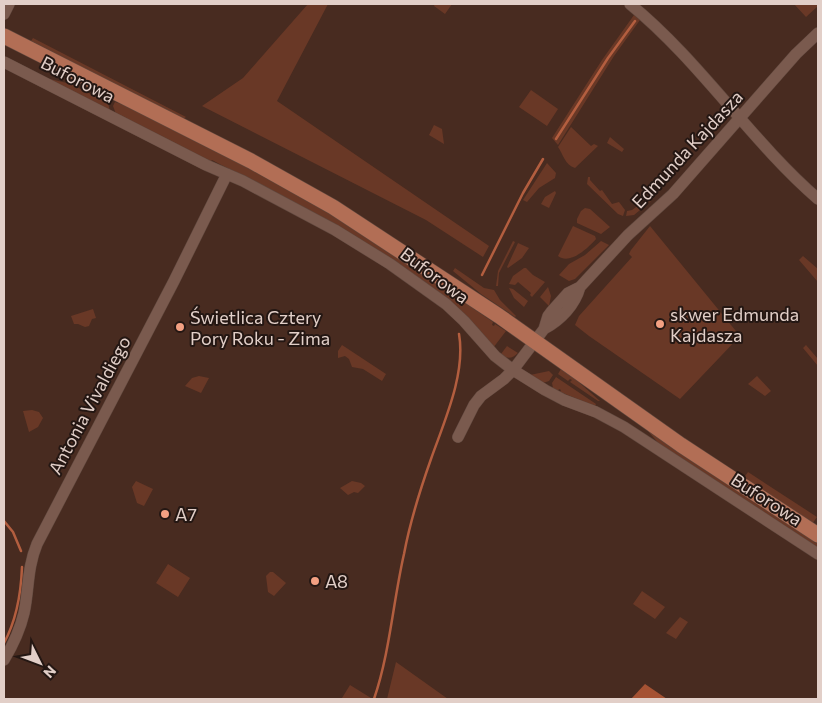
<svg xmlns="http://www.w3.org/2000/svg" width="822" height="703" font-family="Commissioner,sans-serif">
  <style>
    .green { fill: #693826 }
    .forest { fill: #a55233 }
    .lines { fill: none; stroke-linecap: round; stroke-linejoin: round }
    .stream { stroke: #b35e3f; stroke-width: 2.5 }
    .minor-casing { stroke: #60483e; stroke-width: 12 }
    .major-casing { stroke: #60483e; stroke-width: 16 }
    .minor { stroke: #7a5a4e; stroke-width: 11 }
    .major { stroke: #b26e55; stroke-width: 15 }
    .poi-dot { fill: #f3a082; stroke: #241713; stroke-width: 2 }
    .labels { text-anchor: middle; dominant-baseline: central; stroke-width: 4; stroke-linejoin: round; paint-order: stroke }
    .street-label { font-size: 18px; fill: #e2cfc8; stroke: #241713 }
    .poi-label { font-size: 18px; fill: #e2cfc8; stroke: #241713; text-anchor: start }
  </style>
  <rect width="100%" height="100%" fill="#482b20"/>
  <path class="green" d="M308,4H328L277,101L489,246L483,257L426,220L202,106L243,78Z
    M435,4H452L445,14L434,6Z
    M794,4H818V6L806,17Z
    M634,15L640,20L614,56L558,145L552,138L602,60Z
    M33,38L186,117L183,119L31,41Z
    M50,79L71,84L108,103L110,111L48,80Z
    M531,90L558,109L547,126L519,107Z
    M115,102L130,107L290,188L374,240L493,322L492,325L494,326L495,324L506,331L493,348L460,310L444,296L412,274L244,177L212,160L210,162L116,114L113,106Z
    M434,125L442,129L444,144L429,135Z
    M571,127L591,146L594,144L598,146L575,168C565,165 563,154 558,147Z
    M610,137L624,149L622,152L607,143Z
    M547,163L556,173L555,178L539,188L527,202L523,200Z
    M588,177H590V180L600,191L602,190L612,204L619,202L625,210L623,216L618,214L587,184Z
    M555,191L556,193L549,208L541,204L545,197Z
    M646,195L651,201L634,215L626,216L627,211L632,210L646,200Z
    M585,208L590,209L610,227L601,234L577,223V219L581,211Z
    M573,226L595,236L596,239C587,249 570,265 558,256Z
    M650,226L740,336L680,399L589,336L575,325L579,316L632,257L629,254L631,250Z
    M513,241L515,242L499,273L498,286H496L498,271Z
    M601,241L609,245L575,279L569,281L559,275L569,264L585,255Z
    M518,243L529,248L522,258L508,268L507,267Z
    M803,256L818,269V282L799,260Z
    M455,268L484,288L494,290L500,300L516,316L515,317L481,294L453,271Z
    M524,268H526L533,275L545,282L532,297L530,295L531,293L518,282L515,285L509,284L513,276Z
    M548,287L551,296L549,306L540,297Z
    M509,288L513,289L528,301L524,307L514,298Z
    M93,309L96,318L92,319L89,326L85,327L78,324H74L71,316Z
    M342,345L386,374L382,381L363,369L352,367L349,359L345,356L338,358V351Z
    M806,345L818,359V366L803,348Z
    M507,346L518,353C513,358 509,359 502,356L501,354Z
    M561,369L574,378L600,401H598L570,382L572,380L570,379L568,381L558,374Z
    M549,371L553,375L549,381L543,383L530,375Z
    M199,376L209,378L201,393L185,386L192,378Z
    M757,376L771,391L765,396L748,384Z
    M556,377L596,404L595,406L560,392L561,390L559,389L558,391L553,388L552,383Z
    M32,410L39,412L43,418L38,427L29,432L23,411Z
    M642,424L815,540L814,542L816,543L818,542V548L660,445Z
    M748,472L817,517L812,524L743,479Z
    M136,481L153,489L144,506L137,503L132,487Z
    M352,481L361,483L365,486L358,493L354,492L348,495L340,488Z
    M168,564L190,578L178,597L156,583Z
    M270,572H273L286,583L274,596L268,592L266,576Z
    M642,591L665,607L655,619L633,604Z
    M680,617L688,622L676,639L666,633Z
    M396,662L448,699H387Z
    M350,685L371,698L370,699H344L342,698Z"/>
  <path class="forest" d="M645,684L667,699H631Z"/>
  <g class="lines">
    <path class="stream" d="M556,139L608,58L635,21
      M482,275L523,193L543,159
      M4,521L13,532L21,551
      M4,643C17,619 21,594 22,567
      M374,699C390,652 393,602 404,554C410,522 420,490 431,459C444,422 466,374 459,334"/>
    <defs>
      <path id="minor" d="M630,4C700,61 750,140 818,199
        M4,14L9,4
        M4,62L206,165L243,181L335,230L390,264L446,304L464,321L495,356L513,370L545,390L564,400L596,412L624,427L818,554
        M544,329C561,320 575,305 580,287
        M458,437L474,405L481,396L504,379L513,370L544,329L548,316L551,312L568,293L580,287L628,235L673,194L796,54L818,33
        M4,660C13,645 20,630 24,613C29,590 27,568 37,544L174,281L227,174"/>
      <path id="major" d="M4,36L251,161L333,207L499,316L681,445L818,535"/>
    </defs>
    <use href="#minor" class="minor-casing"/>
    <use href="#major" class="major-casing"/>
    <use href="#minor" class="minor"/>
    <use href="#major" class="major"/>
  </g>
  <g class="poi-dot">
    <circle cx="660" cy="324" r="5"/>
    <circle cx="180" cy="327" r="5"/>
    <circle cx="165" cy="514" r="5"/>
    <circle cx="315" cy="581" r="5"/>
  </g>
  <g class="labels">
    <g class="street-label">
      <text transform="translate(78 79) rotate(27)">Buforowa</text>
      <text transform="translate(687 149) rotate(-47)">Edmunda Kajdasza</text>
      <text transform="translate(435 275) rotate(37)">Buforowa</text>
      <text transform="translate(89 405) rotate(-62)">Antonia Vivaldiego</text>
      <text transform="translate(767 499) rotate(33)">Buforowa</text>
    </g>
    <g class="poi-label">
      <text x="670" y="314">skwer Edmunda<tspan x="670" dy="21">Kajdasza</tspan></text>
      <text x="190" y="317">Świetlica Cztery<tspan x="190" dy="21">Pory Roku - Zima</tspan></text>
      <text x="175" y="514">A7</text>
      <text x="325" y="581">A8</text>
    </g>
  </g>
  <rect width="822" height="703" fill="none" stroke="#e2cfc8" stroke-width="10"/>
  <g transform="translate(40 663) rotate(132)" stroke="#241713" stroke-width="4" paint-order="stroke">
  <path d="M0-4L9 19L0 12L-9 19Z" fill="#e2cfc8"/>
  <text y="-8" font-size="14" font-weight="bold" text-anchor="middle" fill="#e2cfc8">N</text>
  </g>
</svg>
